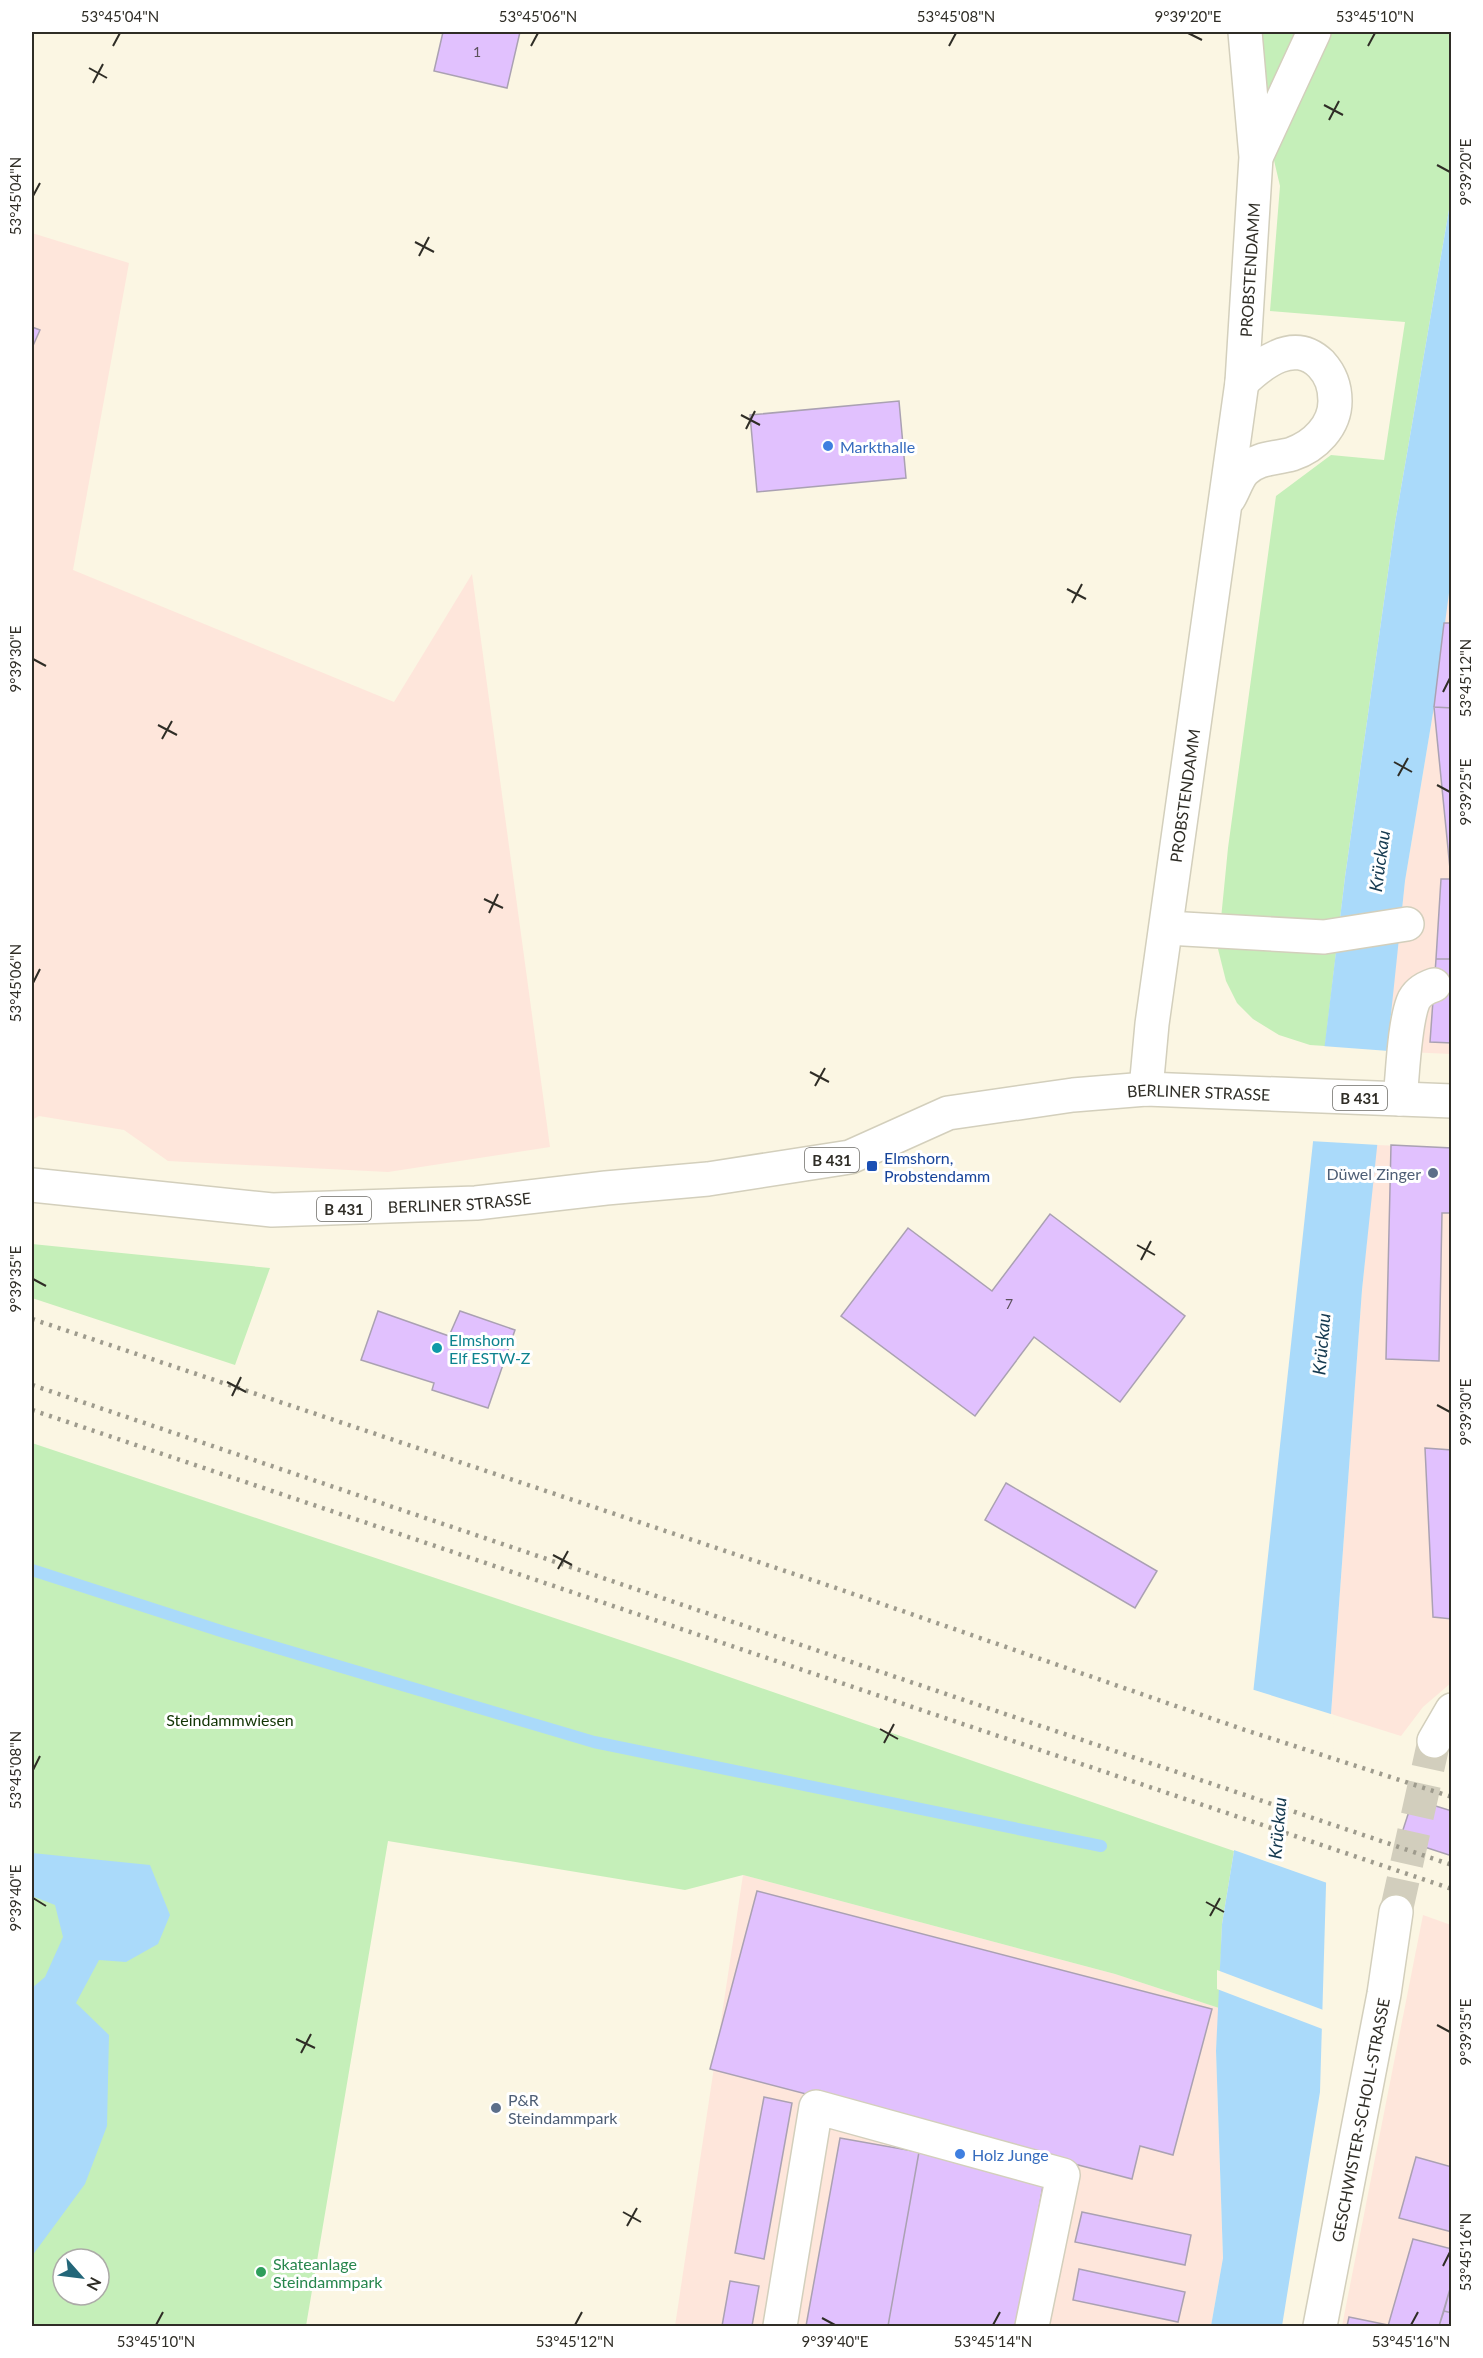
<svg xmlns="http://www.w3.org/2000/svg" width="1483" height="2358" font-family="Lato,sans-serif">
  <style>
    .commercial { fill: #fee6db }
    .green { fill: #c5efb9; fill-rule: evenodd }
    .water { fill: #aadafa }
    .pier { fill: #fbf6e3 }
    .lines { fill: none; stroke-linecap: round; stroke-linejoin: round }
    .stream { stroke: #aadafa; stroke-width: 12 }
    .building { fill: #e1c1fe; stroke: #aaa1b2; stroke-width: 1.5 }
    .minor-tunnel { stroke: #d2cebd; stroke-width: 33; stroke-dasharray: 33 16; stroke-linecap: butt }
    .minor-casing { stroke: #d3cfbc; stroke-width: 36 }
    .major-casing { stroke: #d3cfbc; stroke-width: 36 }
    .minor { stroke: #fff; stroke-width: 33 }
    .major { stroke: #fff; stroke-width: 33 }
    .rail { stroke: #9e9b8d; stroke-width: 4.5; stroke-dasharray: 3 6; stroke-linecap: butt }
    .ticks { fill: none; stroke: #2f2d26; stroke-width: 2 }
    .shop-dot { fill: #3f7fe0; stroke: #fff; stroke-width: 2 }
    .transit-dot { fill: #1a4fb4; stroke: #fff; stroke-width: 2 }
    .service-dot { fill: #5c6f8a; stroke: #fff; stroke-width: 2 }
    .culture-dot { fill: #0f9aa8; stroke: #fff; stroke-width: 2 }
    .leisure-dot { fill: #2e9e5b; stroke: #fff; stroke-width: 2 }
    .labels { text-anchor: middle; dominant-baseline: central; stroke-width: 6; stroke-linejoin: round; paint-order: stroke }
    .number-label { font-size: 14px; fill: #5c525c }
    .shield { fill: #fff; stroke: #6d6c67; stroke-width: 1.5 }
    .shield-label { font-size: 15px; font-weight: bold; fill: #2f2d26 }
    .street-label { font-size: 16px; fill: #2f2d26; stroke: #fff }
    .shop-label { font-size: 16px; fill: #366cbe; stroke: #fff; text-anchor: start }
    .transit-label { font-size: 16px; fill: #164399; stroke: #fff; text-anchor: start }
    .service-label { font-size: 16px; fill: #4e5e75; stroke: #fff; text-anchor: end }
    .culture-label { font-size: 16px; fill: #0d838f; stroke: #fff; text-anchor: start }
    .park-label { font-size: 16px; fill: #123505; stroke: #fff }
    .leisure-label { font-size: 16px; fill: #27864d; stroke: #fff; text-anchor: start }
    .water-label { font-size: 18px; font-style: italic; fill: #14394f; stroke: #fff }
    .neatline { fill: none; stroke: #2f2d26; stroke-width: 2 }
    .ticks-label { font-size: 15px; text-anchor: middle; fill: #2f2d26 }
  </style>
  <rect width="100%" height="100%" fill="#fbf6e3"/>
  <path class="commercial" d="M32,233L129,263L73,570L394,702L472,574L550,1147L388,1172L168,1161L124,1130L39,1116L32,1120Z
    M1451,570V1054L1386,1051L1405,881L1434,707Z
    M1376,1145L1451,1148V1683L1423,1707L1401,1736L1331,1714L1362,1290Z
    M743,1875L1115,1974L1219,2008L1216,2051L1223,2258L1211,2326H675Z
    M1423,1915L1451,1925V2326H1342Z"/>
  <path class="green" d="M1262,32H1451V198L1395,523L1345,877L1325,1046L1310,1045L1279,1035L1253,1019L1237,1003L1226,981L1218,949L1228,848L1276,496L1331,455L1384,460L1405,322L1270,311L1280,186L1261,105Z
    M32,1244L270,1268L235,1365L32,1298Z
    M32,1443L680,1660L1234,1851L1222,1924L1219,2008L1115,1974L743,1875L685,1890L388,1841L306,2326H32ZM63,2259H99V2295H63Z"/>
  <path class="water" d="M1451,198L1452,570L1434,707L1405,881L1362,1290L1331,1714L1320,2092L1282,2326H1211L1223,2258L1216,2051L1222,1924L1234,1851L1252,1703L1313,1142L1345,877L1395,523Z
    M32,1853L150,1865L170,1915L158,1944L126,1962L99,1960L76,2003L109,2035L107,2126L85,2184L32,2256V1988L45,1977L63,1937L55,1905L32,1896Z"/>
  <path class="pier" d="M1322,1046L1389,1051L1379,1145L1310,1141Z
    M1251,1689L1334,1715L1330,1884L1231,1849Z
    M1217,1970L1326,2011L1325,2030L1217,1989Z"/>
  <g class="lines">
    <path class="stream" d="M32,1570L224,1632L594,1742L1101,1846"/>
  </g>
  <path class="building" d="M443,32H520L507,88L434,71Z
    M32,327L40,330L32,348Z
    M899,401L906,478L757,492L750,415Z
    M1444,623H1452V708L1434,707Z
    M1434,707L1452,708V959H1436L1441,879H1451Z
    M1436,959H1452V1043L1430,1042Z
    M1391,1145L1452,1148V1213H1442L1439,1361L1386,1359Z
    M1050,1214L1185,1316L1120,1402L1034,1337L975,1416L841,1316L908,1228L992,1291Z
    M378,1311L449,1336L460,1311L515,1330L488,1408L432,1390L434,1383L361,1360Z
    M1425,1448L1452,1450V1619L1433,1617Z
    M1006,1483L1157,1571L1135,1608L985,1520Z
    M1413,1799L1452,1811V1856L1400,1839Z
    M757,1891L1212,2009L1173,2155L1140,2146L1132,2179L710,2069Z
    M764,2097L792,2103L764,2259L735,2253Z
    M840,2138L919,2152L888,2326H806Z
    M919,2152L1045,2175L1018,2326H888Z
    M1416,2157L1452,2167V2232L1399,2218Z
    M1082,2212L1191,2235L1185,2265L1075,2242Z
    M1413,2239L1452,2249V2282L1439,2326H1388Z
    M1079,2269L1185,2292L1178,2322L1073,2300Z
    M730,2281L759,2286L752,2326H722Z
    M1452,2282V2313L1444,2311Z
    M1444,2311L1452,2313V2326H1439Z
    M1349,2317L1388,2325L1347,2326Z"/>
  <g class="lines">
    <path class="minor-tunnel" d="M1396,1912L1434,1741"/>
    <defs>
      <g id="minor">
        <path d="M1257,155L1314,32"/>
        <path d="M1229,498C1234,490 1238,476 1245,470C1259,457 1275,459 1292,454C1315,446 1335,426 1335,401C1335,386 1331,375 1321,364C1294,338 1263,362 1242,382"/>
        <path d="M1167,928L1324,937L1407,924"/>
        <path id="s1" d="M1146,1089L1152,1024L1242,382L1256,157L1245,32"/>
        <path d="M1400,1099C1403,1072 1404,1026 1413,1002C1417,992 1425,988 1434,985"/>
        <path d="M1434,1741L1452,1710"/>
        <path d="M780,2326L816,2107L1063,2175L1032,2326"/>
        <path id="s2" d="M1320,2326L1384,1994L1396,1912"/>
      </g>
      <g id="major">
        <path id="s3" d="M32,1185L272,1210L476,1203L606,1188L708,1179L850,1157L948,1113L1073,1095L1146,1089L1452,1101"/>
      </g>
    </defs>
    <use href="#minor" class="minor-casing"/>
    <use href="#major" class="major-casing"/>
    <use href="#minor" class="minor"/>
    <use href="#major" class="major"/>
    <path class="rail" d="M32,1319L839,1589L1242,1729L1452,1797
      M32,1385L1452,1865
      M32,1410L1452,1889"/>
  </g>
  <path class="ticks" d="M1188,33L1202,40M113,46L120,33M531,46L538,33M949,46L956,33M1368,46L1375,33M89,68L107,78M93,83L103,64M1324,105L1343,115M1329,120L1339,101M1437,165L1450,172M33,196L40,183M415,242L434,252M419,256L429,237M741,415L760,425M746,429L755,411M1067,589L1086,599M1072,603L1082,584M33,659L46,666M1443,692L1450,678M158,725L177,735M162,739L172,721M1394,762L1412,772M1398,776L1408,758M1437,785L1450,792M484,899L503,908M489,913L498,894M33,983L40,969M810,1072L829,1082M815,1086L825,1068M1137,1245L1155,1255M1141,1260L1151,1241M33,1279L46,1286M227,1382L246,1392M232,1396L241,1377M1437,1405L1450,1412M553,1555L572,1565M558,1569L568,1551M880,1729L898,1739M884,1743L894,1724M33,1770L40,1756M33,1898L46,1906M1206,1902L1224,1912M1210,1916L1220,1898M1437,2025L1450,2032M296,2039L315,2048M301,2053L311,2034M623,2212L641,2222M627,2226L637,2208M1443,2266L1450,2252M822,2318L835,2325M156,2325L163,2312M575,2325L582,2312M993,2325L1000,2312M1411,2325L1418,2312"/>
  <g class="shop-dot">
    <circle cx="828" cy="446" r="6"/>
    <circle cx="960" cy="2154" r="6"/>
  </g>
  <rect class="transit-dot" x="866" y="1160" width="12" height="12" rx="3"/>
  <g class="service-dot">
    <circle cx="1433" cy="1173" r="6"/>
    <circle cx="496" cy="2108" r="6"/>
  </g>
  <circle class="culture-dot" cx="437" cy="1348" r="6"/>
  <circle class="leisure-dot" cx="261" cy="2272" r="6"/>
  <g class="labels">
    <g class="number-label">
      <text x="477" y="51">1</text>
      <text x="1009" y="1303">7</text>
    </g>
    <g class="shield">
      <rect x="1333" y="1086" width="54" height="24" rx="4.5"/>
      <rect x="805" y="1148" width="54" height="24" rx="4.5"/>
      <rect x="317" y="1197" width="54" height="24" rx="4.5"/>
    </g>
    <g class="shield-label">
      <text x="1360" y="1098">B 431</text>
      <text x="832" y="1160">B 431</text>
      <text x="344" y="1209">B 431</text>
    </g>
    <g class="street-label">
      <text stroke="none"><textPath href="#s1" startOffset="826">PROBSTENDAMM</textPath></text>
      <text stroke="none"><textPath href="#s1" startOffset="296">PROBSTENDAMM</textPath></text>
      <text stroke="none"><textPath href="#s3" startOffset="1182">BERLINER STRASSE</textPath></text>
      <text stroke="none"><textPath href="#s3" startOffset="429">BERLINER STRASSE</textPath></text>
      <text stroke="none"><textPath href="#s2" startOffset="210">GESCHWISTER-SCHOLL-STRASSE</textPath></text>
    </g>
    <g class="shop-label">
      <text x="840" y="446">Markthalle</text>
      <text x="972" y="2154">Holz Junge</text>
    </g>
    <g class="transit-label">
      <text x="884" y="1157">Elmshorn,<tspan x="884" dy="18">Probstendamm</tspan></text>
    </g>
    <g class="service-label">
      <text x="1421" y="1173">Düwel Zinger</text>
      <text x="508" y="2099" text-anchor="start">P&amp;R<tspan x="508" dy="18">Steindammpark</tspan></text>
    </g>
    <g class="culture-label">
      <text x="449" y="1339">Elmshorn<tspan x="449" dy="18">Elf ESTW-Z</tspan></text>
    </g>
    <g class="park-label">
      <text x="230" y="1719">Steindammwiesen</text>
    </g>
    <g class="leisure-label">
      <text x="273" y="2263">Skateanlage<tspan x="273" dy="18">Steindammpark</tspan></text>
    </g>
    <g class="water-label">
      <text transform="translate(1379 861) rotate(-82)">Krückau</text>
      <text transform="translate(1321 1344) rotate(-85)">Krückau</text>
      <text transform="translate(1277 1828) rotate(-85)">Krückau</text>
    </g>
  </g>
  <rect width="1483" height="2358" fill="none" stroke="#ffffff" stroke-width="66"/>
  <g transform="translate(81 2277) rotate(118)"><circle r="28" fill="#ffffff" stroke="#acaba8" stroke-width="1.5"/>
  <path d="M0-4.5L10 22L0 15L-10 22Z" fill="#236679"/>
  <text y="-9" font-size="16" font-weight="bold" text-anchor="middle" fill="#2f2d26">N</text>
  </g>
  <rect x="33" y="33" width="1417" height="2292" class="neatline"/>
  <g class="ticks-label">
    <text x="120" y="22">53°45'04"N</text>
    <text x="538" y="22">53°45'06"N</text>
    <text x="956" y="22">53°45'08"N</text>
    <text x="1188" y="22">9°39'20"E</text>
    <text x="1375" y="22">53°45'10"N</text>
    <text transform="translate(1466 172) rotate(-90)" y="5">9°39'20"E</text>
    <text transform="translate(16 196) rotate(-90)" y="5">53°45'04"N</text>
    <text transform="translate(16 659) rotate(-90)" y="5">9°39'30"E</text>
    <text transform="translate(1466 678) rotate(-90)" y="5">53°45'12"N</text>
    <text transform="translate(1466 792) rotate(-90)" y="5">9°39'25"E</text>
    <text transform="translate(16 983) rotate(-90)" y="5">53°45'06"N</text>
    <text transform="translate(16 1279) rotate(-90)" y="5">9°39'35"E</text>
    <text transform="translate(1466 1412) rotate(-90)" y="5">9°39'30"E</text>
    <text transform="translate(16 1770) rotate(-90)" y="5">53°45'08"N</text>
    <text transform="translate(16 1898) rotate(-90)" y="5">9°39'40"E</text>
    <text transform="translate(1466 2032) rotate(-90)" y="5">9°39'35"E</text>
    <text transform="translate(1466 2252) rotate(-90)" y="5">53°45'16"N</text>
    <text x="156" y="2347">53°45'10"N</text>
    <text x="575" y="2347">53°45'12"N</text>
    <text x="835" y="2347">9°39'40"E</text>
    <text x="993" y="2347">53°45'14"N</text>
    <text x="1411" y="2347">53°45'16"N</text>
  </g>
</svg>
